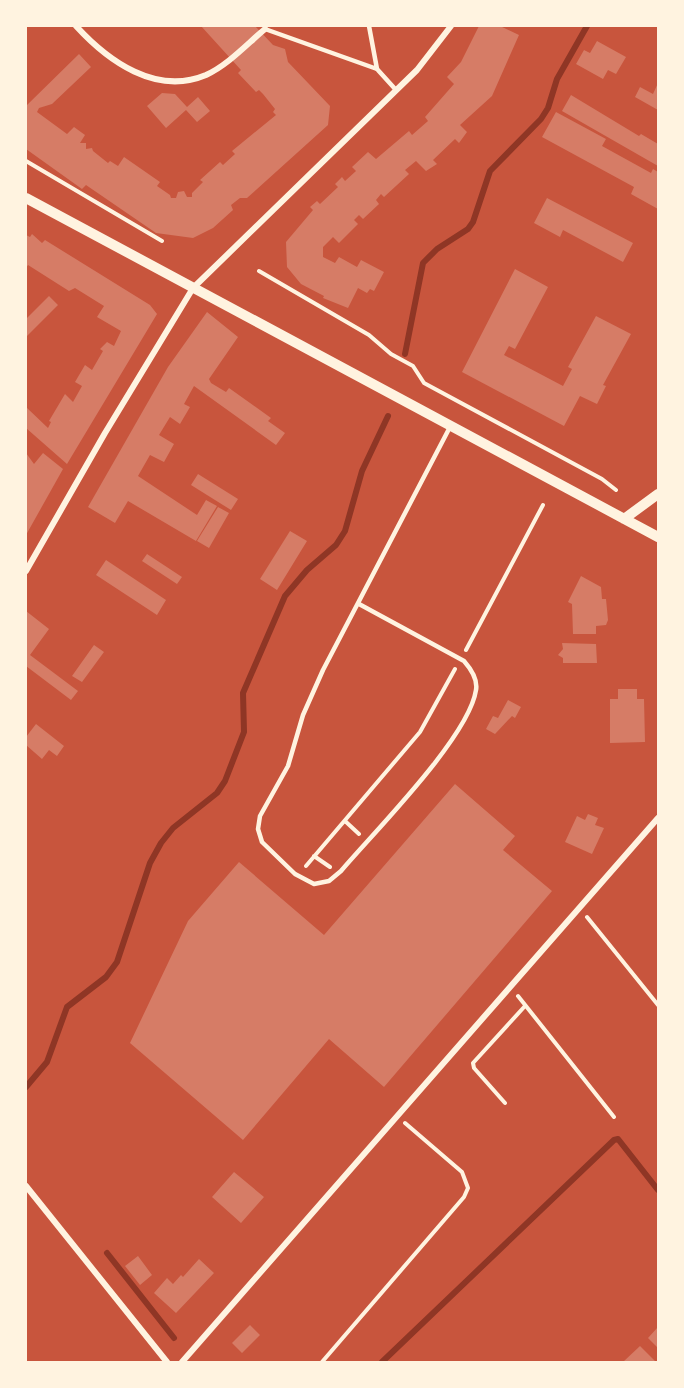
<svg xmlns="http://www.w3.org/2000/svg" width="684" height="1388" font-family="'Noto Sans',sans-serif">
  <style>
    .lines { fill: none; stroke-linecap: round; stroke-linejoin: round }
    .stream { stroke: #8f3625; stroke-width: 6 }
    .building { fill: #d67c66 }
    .path { stroke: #fff3e0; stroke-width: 4 }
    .service { stroke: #fff3e0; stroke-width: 4.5 }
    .minor { stroke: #fff3e0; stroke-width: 6 }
    .tertiary { stroke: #fff3e0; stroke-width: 10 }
  </style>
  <rect width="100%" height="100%" fill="#c8553d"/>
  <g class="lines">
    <path class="stream" d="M405,354L423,263L437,249L468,229L473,222L490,171L541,119L548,108L557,79L587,26
      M26,1087L47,1062L67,1007L106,977L117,962L150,863L161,843L173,828L217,793L225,781L244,732L243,693L285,596L307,570L336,545L345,531L362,471L388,416
      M107,1253L174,1338
      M382,1362L614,1140L618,1139L658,1190"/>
  </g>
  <path class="building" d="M201,26H255L273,45L285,49L288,62L330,106L328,125L247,198H240L231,205L233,210L213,228L193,238L156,233L86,185L82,189L26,149V106L79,54L91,67L52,104L39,108L37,112L67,134L74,127L85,135L80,143H86V149L92,148L93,151L108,163L110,161L118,166L124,157L160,182L157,186L170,195L171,198H176L178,192L184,191L187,197H192V193L203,182L200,180L220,162L223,165L235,154L232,151L276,115L273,112L275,109L263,94L259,90L256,92L238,73L241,70Z
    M479,26H500L519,35L492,96L460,125L467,132L459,143L455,139L433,160L437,164L426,171L416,161L405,170L409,174L384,197L381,194L376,200L379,204L363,219L359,215L354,220L358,224L339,243L333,237L323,247V257L335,263L339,257L357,267L361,260L384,272L374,291L370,289L367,293L358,288L348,308L323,298L324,296L301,284L287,267L286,242L313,210L310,207L317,201L320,204L338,187L335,184L342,177L345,181L356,171L352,167L368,152L376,159L409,131L412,135L428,121L425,117L454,84L447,77L461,62Z
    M597,41L626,57L616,74L608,70L603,79L576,64L584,50L590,53Z
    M658,83V110L635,97L640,87L653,94Z
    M162,93L175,94L187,107L198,97L210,111L197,122L186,110L166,128L147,106Z
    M571,95L639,136L641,134L658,144V166L562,111Z
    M556,112L606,139L602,146L651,173L653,169L658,172V209L631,194L634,187L542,137Z
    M547,198L633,243L623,262L563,230L560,237L534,223Z
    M32,234L42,243L45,240L150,305L157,314L67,464L26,428V407L48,428L51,422L49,421L65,394L73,402L82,386L75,382L85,365L92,370L103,351L100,349L107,342L114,346L121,331L97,317L104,306L75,288L69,291L28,265L26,268V235L30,237Z
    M515,269L548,287L515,349L509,346L504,355L563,386L572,369L568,367L596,316L631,334L603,385L606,386L597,404L580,396L564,426L462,372Z
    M49,296L58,305L26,337V319Z
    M207,312L238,337L209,379L211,383L226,392L229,388L271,418L268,421L285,433L276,445L194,386L184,404L190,407L180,424L170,417L159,435L174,444L164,462L150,455L138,476L197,515L206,500L217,506L196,541L128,501L115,523L88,507L168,367Z
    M26,453L34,464L43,453L63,469L26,535Z
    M198,474L238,499L231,510L191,485Z
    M218,507L229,513L209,548L197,541Z
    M290,531L307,541L277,590L260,579Z
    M147,554L182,577L177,584L142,561Z
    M106,560L166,600L157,615L96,575Z
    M581,576L601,587L602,599H606L608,620L606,625L596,626V634H573L572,604L568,602Z
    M26,611L49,629L30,655L78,691L71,700L26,666Z
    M562,643L596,644L597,663H563V658L558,655L563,649Z
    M94,645L104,652L82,682L72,676Z
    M618,689H637V699H644L645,742L610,743V699H618Z
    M508,700L521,707L515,718L512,716L495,734L486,729L493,716L498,718Z
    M36,724L64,746L57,756L49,750L42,759L26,745V737Z
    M455,784L515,836L503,850L552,891L384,1087L329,1039L243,1140L130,1043L188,921L239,862L324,935Z
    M588,814L598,818L595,825L604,828L592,854L565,842L577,816L585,820Z
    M234,1172L264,1197L241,1223L212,1197Z
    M138,1256L152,1275L140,1285L125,1266Z
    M199,1259L214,1273L176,1313L154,1293L167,1278L173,1284L181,1275L183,1277Z
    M250,1325L260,1335L242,1353L232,1343Z
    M658,1327V1348L648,1338Z
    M640,1346L656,1362H623Z"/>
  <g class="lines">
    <path class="path" d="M26,161L162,241
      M259,271L369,335L391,354L413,366L424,383L602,479L616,490
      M466,650L543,505
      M345,821L359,834
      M314,856L330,867
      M306,866L420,732L455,669
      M587,917L658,1005
      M518,996L614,1117
      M505,1103L474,1068L473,1063L525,1006
      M322,1362L464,1197L468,1188L462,1172L405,1123"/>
    <path class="service" d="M369,26L377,69
      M265,29L377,69L396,90
      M359,604L464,661C471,669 478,679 476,690C469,737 374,832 341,871L329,881L314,884L295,874L262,842L258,829L260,816L288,766L303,715L323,670L450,427"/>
    <path class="minor" d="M76,26C108,61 156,96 206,75C228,65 247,44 265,29
      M26,571L105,433L193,288L417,70L451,26
      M26,1186L167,1362
      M182,1362L658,818"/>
    <path class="tertiary" d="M26,198L658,537
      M624,519L658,494"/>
  </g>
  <rect width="684" height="1388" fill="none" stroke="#fff3e0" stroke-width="54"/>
</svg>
